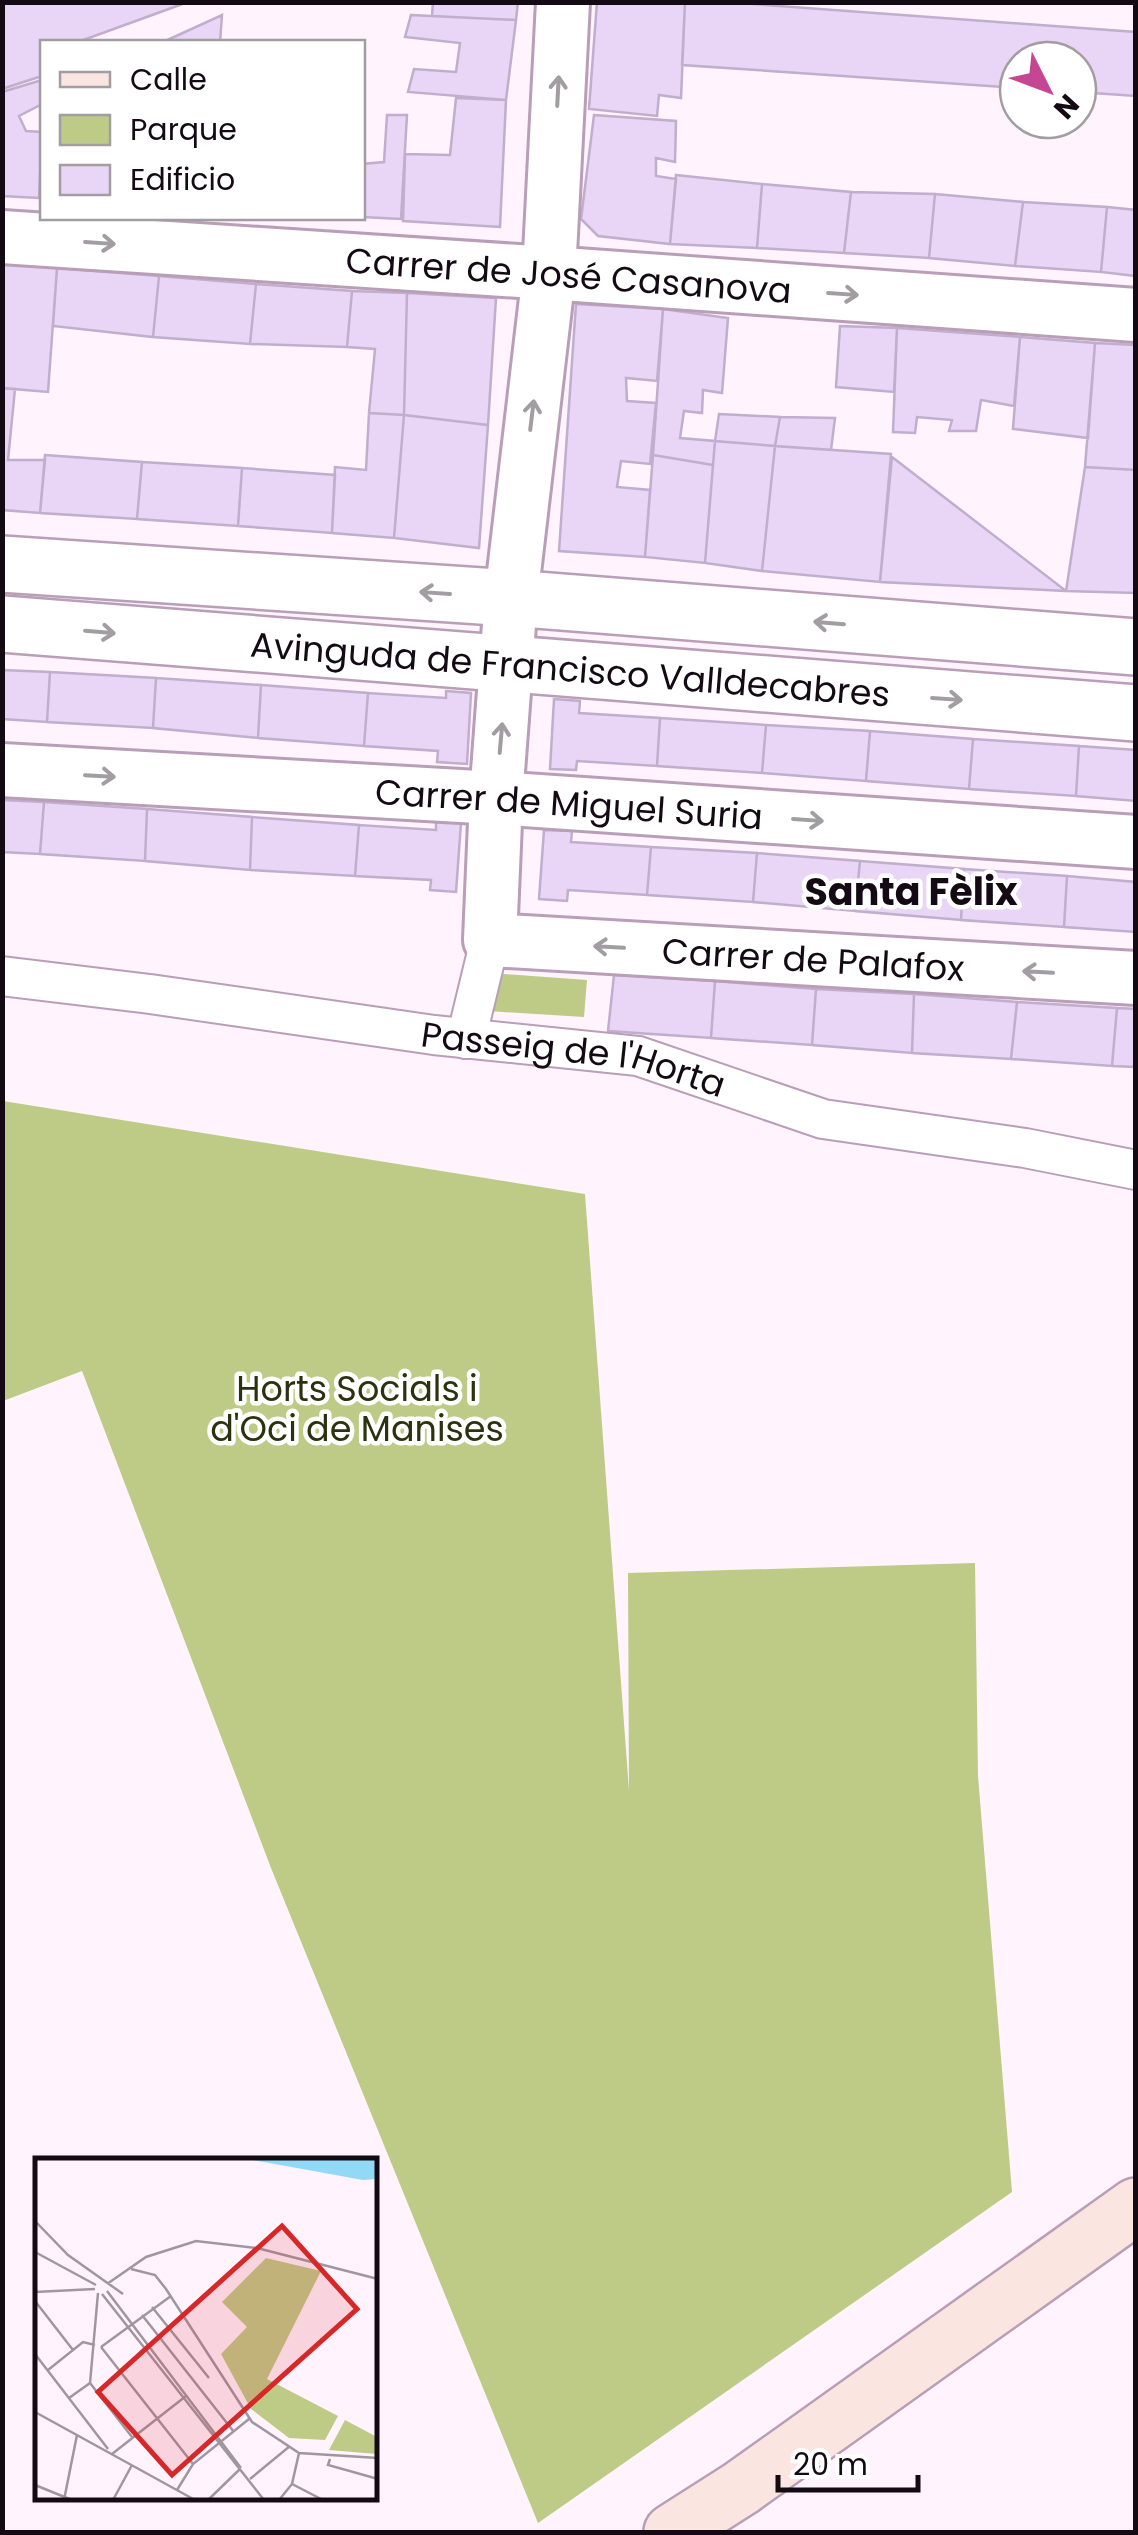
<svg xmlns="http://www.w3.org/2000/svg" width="1138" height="2535" font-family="Poppins,sans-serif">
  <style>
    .green { fill: #bdcb86 }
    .building { fill: #e9d5f5; stroke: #c1adcc; stroke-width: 2.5 }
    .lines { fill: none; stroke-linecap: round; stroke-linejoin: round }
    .pedestrian-casing { stroke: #b99eb7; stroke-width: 42 }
    .minor-casing { stroke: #b99eb7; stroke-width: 58 }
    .tertiary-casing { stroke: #b99eb7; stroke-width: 60 }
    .secondary-casing { stroke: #b99eb7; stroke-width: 60 }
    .pedestrian { stroke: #fff; stroke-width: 38 }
    .minor { stroke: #fff; stroke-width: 52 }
    .tertiary { stroke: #fff; stroke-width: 55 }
    .secondary { stroke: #fbe5e0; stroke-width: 55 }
    .oneway { stroke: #a19da1 }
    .labels { text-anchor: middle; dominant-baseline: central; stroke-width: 9; stroke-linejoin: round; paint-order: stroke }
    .street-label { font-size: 35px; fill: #140a13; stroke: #fff }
    .park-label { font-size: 35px; fill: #2c3110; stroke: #fff }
    .neighbourhood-label { font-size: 38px; font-weight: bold; fill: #140a13; stroke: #fff }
    .inset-road { fill: none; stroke: #a196a0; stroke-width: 2.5 }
    .view { fill: #d62828; fill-opacity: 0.15; stroke: #d62828; stroke-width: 5 }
    .inset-edge { fill: none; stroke: #140a13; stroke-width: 5 }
  </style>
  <rect width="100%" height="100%" fill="#fff3fe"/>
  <path class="green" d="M491,973L587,980L584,1017L488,1011Z
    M3,1101L585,1194L629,1791L628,1573L975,1563L978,1776L1012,2192L538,2523L271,1868L82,1371L3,1401Z"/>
  <path class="building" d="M2,2H188L78,42H42V76L2,89Z
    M433,2H518L516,20L432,16Z
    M597,2H685L681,98L659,95L657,116L589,109Z
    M685,2H725L1136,32V96L1078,92V60H1018V88L682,65Z
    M222,15L220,42H163Z
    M411,15L516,20L506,100L408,92L414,69L456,72L460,43L405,37Z
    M42,80V104L19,116L26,131L42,132L39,198L2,196V92Z
    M456,98L506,100L500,227L403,221L405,154L450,155Z
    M387,115H407L401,219L362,217V164L384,162Z
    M594,115L676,121L675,162L656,158V176L676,179L670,244L598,236L581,219Z
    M676,175L762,184L757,248L670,244Z
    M762,184L851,192L844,253L757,248Z
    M851,192L935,194L929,258L844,253Z
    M935,194L1023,202L1015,266L929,258Z
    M1023,202L1107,207L1101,272L1015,266Z
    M1107,207L1136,210V276L1101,272Z
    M2,263L57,268L48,392L2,388Z
    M57,268L159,276L153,337L53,326Z
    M159,276L256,284L250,344L153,337Z
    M256,284L352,291L347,347L250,344Z
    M352,291L407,293L404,415L369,413L375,349L347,347Z
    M407,293L496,298L488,425L404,415Z
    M576,304L663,309L657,381L626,378L627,401L656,403L650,464L621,461L617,487L650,490L645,557L559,551Z
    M663,309L728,318L722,393L703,390L702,413L684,411L680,438L715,441L713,465L653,455Z
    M840,326L897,328L894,392L836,387Z
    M897,328L1020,337L1014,406L981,400L976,431H949L952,420L917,417L915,433L893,432Z
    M1020,337L1095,343L1088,438L1013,429Z
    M1095,343L1136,345V470L1085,467Z
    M2,388L15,389L8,460H45L40,513L2,510Z
    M369,413L404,415L394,538L332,533L335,467L366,470Z
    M719,414L780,417L775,446L715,441Z
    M404,415L488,425L479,548L394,538Z
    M780,417L835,418L831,450L775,446Z
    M715,441L775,446L762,571L705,563Z
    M775,446L891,454L880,582L762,571Z
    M45,455L142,462L137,519L40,513Z
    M653,455L713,465L705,563L645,557Z
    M892,457L1066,591L880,582Z
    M142,462L242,468L238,526L137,519Z
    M1085,467L1136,470V593L1066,591Z
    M242,468L335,475L332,533L238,526Z
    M2,670L50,672L47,722L2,719Z
    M50,672L156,678L153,728L47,722Z
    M156,678L261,685L258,738L153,728Z
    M261,685L368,693L364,746L258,738Z
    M446,691L471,693L467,764L437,762L438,751L364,746L368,693L446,698Z
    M554,699L580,701L579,713L660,718L657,766L577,761L576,770L550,769Z
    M660,718L766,725L762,773L657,766Z
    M766,725L870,731L866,781L762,773Z
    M870,731L973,739L969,789L866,781Z
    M973,739L1079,746L1076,796L969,789Z
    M1079,746L1136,750V801L1076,796Z
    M2,800L44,802L40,854L2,852Z
    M44,802L147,809L145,861L40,854Z
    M147,809L252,817L250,870L145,861Z
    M252,817L359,825L355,876L250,870Z
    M436,821L461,823L456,892L430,890L431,880L355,876L359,825L436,830Z
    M544,830L572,831L571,842L651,847L647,895L568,890L567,901L539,899Z
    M651,847L757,853L753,902L647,895Z
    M757,853L860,861L855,911L753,902Z
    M860,861L964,869L961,920L855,911Z
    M964,869L1067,876L1064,927L961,920Z
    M1067,876L1136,882V932L1064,927Z
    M614,975L715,981L711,1038L608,1031Z
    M715,981L816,989L812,1045L711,1038Z
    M816,989L914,994L912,1053L812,1045Z
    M914,994L1017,1002L1011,1059L912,1053Z
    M1017,1002L1117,1008L1112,1066L1011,1059Z
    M1117,1008L1136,1009V1067L1112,1066Z"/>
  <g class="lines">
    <defs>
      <g id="pedestrian">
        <path id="s1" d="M2,976L150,994L434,1035L638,1056L823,1119L1025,1148L1136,1170"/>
        <path d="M466,1039L490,940"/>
      </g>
      <g id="minor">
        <path id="s2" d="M563,2L549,273L511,598L496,798L490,940L1136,978"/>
        <path id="s3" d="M2,237L549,273L1136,315"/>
        <path id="s4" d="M2,770L496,798L1136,842"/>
      </g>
      <g id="tertiary">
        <path d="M2,564L511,598L1136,647"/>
        <path id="s5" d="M2,624L1136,713"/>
      </g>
      <path id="secondary" d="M672,2532L741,2488L1136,2206"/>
    </defs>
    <use href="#pedestrian" class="pedestrian-casing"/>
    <use href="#minor" class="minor-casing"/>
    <use href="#tertiary" class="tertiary-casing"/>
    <use href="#secondary" class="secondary-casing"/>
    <use href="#pedestrian" class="pedestrian"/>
    <use href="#minor" class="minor"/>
    <use href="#tertiary" class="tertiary"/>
    <use href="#secondary" class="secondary"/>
  </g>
  <defs><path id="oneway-shaft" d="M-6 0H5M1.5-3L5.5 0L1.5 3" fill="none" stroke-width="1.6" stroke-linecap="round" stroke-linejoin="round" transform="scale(2.5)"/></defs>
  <g class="oneway">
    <use href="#oneway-shaft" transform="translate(558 91) rotate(-87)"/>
    <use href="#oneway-shaft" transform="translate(100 243) rotate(4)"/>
    <use href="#oneway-shaft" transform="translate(843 294) rotate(4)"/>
    <use href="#oneway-shaft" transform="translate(532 415) rotate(-83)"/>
    <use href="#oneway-shaft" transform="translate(435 593) rotate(-176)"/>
    <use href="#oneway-shaft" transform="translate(829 623) rotate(-175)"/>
    <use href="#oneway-shaft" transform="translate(100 632) rotate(5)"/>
    <use href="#oneway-shaft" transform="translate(947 699) rotate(4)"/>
    <use href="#oneway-shaft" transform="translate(501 738) rotate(-85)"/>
    <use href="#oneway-shaft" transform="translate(100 776) rotate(3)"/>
    <use href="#oneway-shaft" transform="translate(808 820) rotate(4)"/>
    <use href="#oneway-shaft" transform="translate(609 947) rotate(-177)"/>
    <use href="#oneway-shaft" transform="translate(1038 972) rotate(-177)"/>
  </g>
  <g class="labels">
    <g class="street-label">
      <text stroke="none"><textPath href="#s3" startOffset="568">Carrer de José Casanova</textPath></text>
      <text stroke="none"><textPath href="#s5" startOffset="570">Avinguda de Francisco Valldecabres</textPath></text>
      <text stroke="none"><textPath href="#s4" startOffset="568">Carrer de Miguel Suria</textPath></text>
      <text stroke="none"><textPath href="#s2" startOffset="1265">Carrer de Palafox</textPath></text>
      <text stroke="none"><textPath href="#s1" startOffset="578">Passeig de l'Horta</textPath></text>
    </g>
    <g class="park-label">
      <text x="357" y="1388">Horts Socials i<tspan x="357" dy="40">d'Oci de Manises</tspan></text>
    </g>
    <g class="neighbourhood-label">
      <text x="911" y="891">Santa Fèlix</text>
    </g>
  </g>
  <g transform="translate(35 2158)">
    <rect width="342" height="342" fill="#fff3fe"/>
    <path d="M231,100L286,113L232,221L303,258L290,282L254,280L216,251L186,196L212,169L187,144ZM310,262L342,279V296L294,292Z" fill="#bdcb86"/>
    <path d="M207,0L342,1V21L328,22Z" fill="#92d8f7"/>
    <path class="inset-road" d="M0,63L33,97L88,136M0,94L61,127M96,111L120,117L131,131L217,264L264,295L343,300M72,126L111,99L161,83L222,90L343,121M72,133L206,310M0,134L60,131M67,136L229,342M0,143L38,192M117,149L174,220M107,157L199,274M66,189L158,306M66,189L136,138M0,196L73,291M13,212L48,184L60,187M55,225L97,279M34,240L55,225L63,135M0,254L160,342M77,296L151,238M295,301L293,307L343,321M215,321L255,288M257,326L288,342M0,327L37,342M142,332L158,306L214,261M29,342L42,277M78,342L97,307M173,342L205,311M244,342L257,326L264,295"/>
    <path class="view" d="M247,68L322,151L137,317L63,234Z"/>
    <rect width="342" height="342" class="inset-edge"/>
  </g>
  <rect width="1138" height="2535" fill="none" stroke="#140a13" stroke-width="10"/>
  <rect x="40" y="40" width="325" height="180" fill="#ffffff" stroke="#a19da1" stroke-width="2.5"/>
  <rect x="60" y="72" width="50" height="15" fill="#fbe5e0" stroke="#a19da1" stroke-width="2.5"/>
  <text x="130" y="90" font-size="30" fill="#140a13">Calle</text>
  <rect x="60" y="115" width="50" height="30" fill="#bdcb86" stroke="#a19da1" stroke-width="2.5"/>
  <text x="130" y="140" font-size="30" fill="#140a13">Parque</text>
  <rect x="60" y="165" width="50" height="30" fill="#e9d5f5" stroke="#a19da1" stroke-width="2.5"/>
  <text x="130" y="190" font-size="30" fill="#140a13">Edificio</text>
  <g transform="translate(1048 90) rotate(132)"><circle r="48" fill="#ffffff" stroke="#a19da1" stroke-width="2.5"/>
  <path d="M0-8L18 38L0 25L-18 38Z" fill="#c54794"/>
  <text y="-15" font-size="28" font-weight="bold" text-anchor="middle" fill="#140a13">N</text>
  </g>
  <path d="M778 2475v15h140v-15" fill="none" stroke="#140a13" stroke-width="5"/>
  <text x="793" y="2475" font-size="30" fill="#140a13" stroke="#ffffff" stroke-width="8" paint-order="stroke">20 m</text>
</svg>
